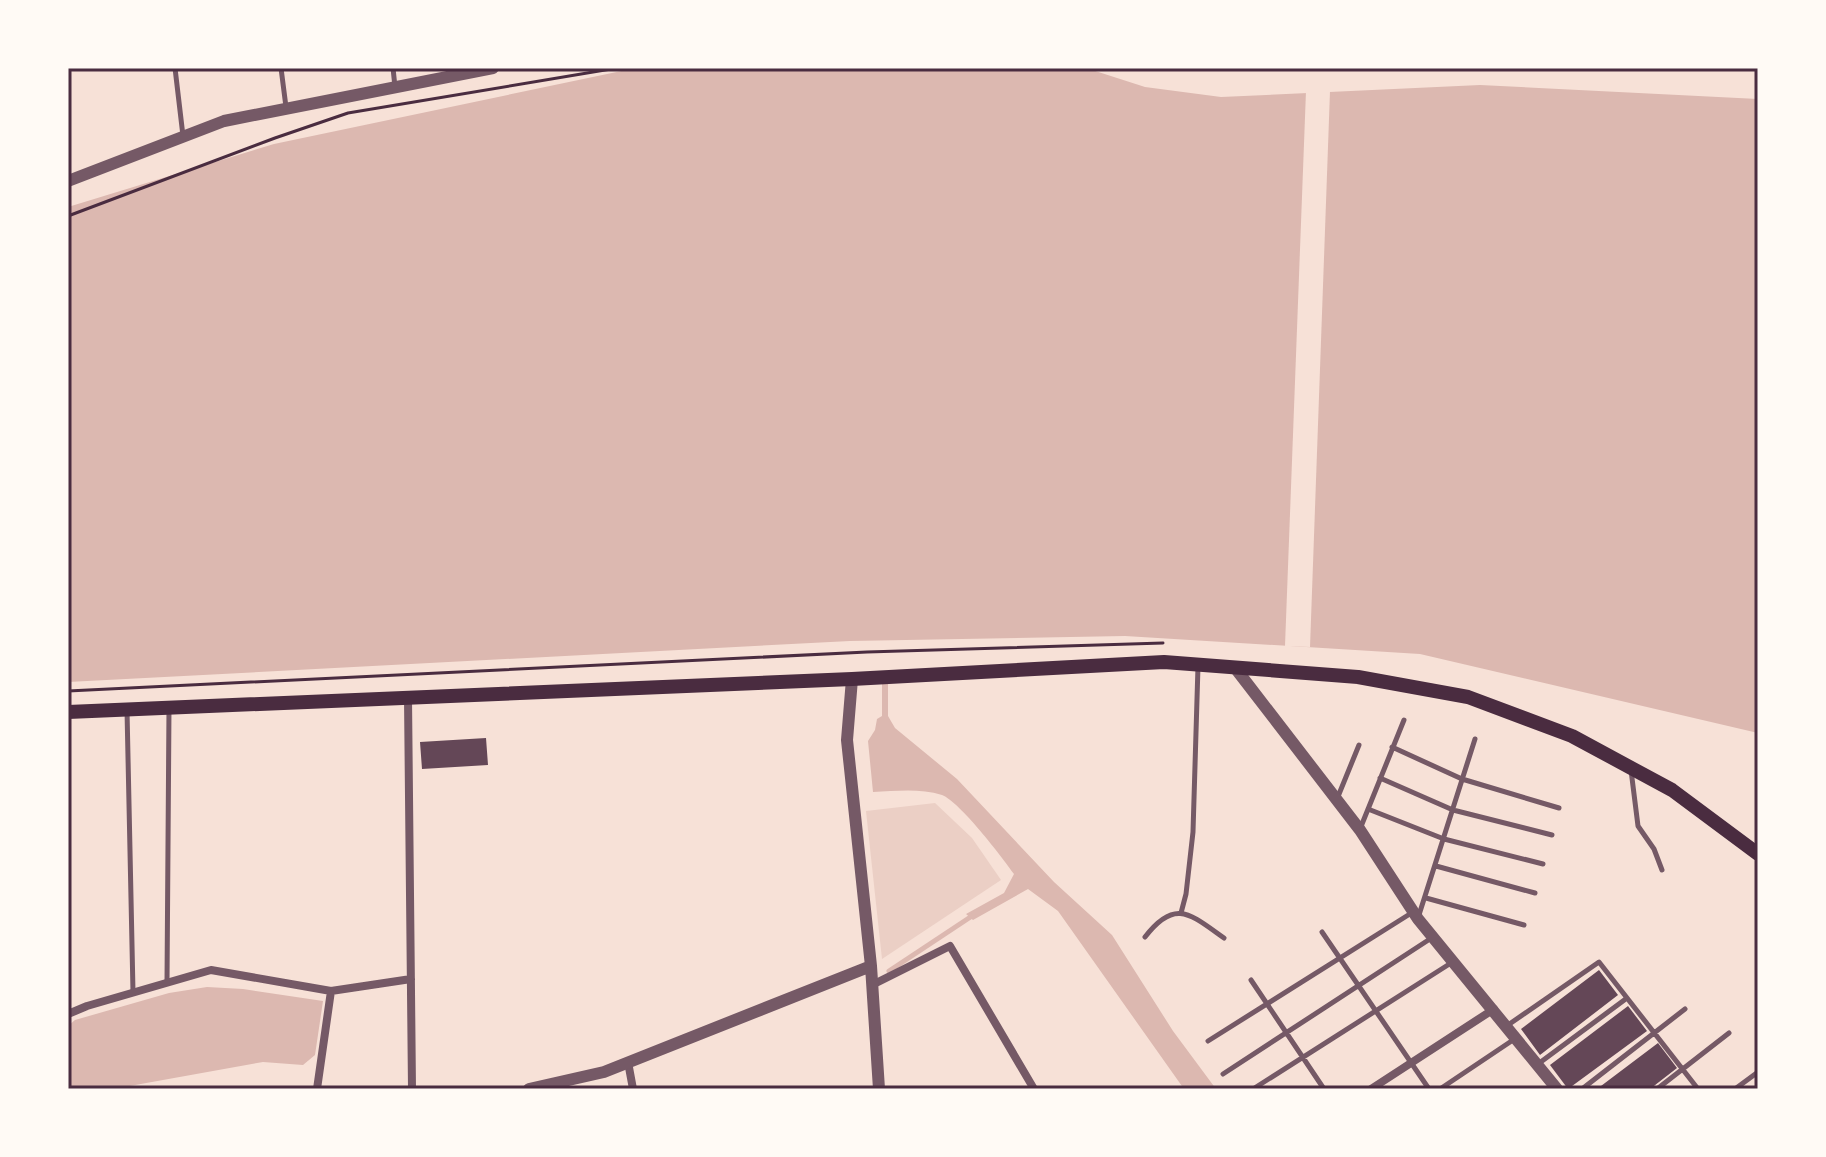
<svg xmlns="http://www.w3.org/2000/svg" width="1826" height="1157" font-family="'Work Sans',sans-serif">
  <style>
    .green { fill: #ebcfc5 }
    .water { fill: #dcb8b0 }
    .pier { fill: #f7e1d7 }
    .lines { fill: none; stroke-linecap: round; stroke-linejoin: round }
    .stream { stroke: #dcb8b0; stroke-width: 5 }
    .building { fill: #644757 }
    .path { stroke: #4a2c40; stroke-width: 3 }
    .service { stroke: #755966; stroke-width: 5 }
    .minor { stroke: #755966; stroke-width: 8 }
    .tertiary { stroke: #755966; stroke-width: 12 }
    .secondary { stroke: #4a2c40; stroke-width: 14 }
    .neatline { fill: none; stroke: #4a2c40; stroke-width: 3 }
  </style>
  <rect width="100%" height="100%" fill="#f7e1d7"/>
  <path class="green" d="M935,803L972,838L1001,880L882,959L866,811Z"/>
  <path class="water" d="M1086,68L1145,87L1221,97L1480,85L1758,99V733L1420,654L1125,636L850,641L68,682V207L274,144L631,69Z
    M882,682H888V716L895,728L957,779L1054,882L1112,935L1173,1031L1216,1089H1184L1058,911L1028,889L973,920L966,914L1004,893L1014,874C1002,857 960,802 942,795C920,788 896,791 873,792L868,741L875,730L877,719L882,716Z
    M207,987L243,989L323,1001L315,1055L303,1065L263,1062L113,1089L68,1088V1026L75,1020L169,993Z"/>
  <path class="pier" d="M1306,91H1330L1310,647L1285,646Z"/>
  <g class="lines">
    <path class="stream" d="M889,971L975,914"/>
  </g>
  <path class="building" d="M486,738L488,765L422,769L420,742Z
    M1599,970L1618,995L1540,1055L1521,1029Z
    M1628,1006L1647,1031L1568,1089L1550,1065Z
    M1658,1043L1677,1068L1650,1089H1597Z"/>
  <g class="lines">
    <path class="path" d="M68,216L275,138L348,113L617,68
      M68,691L867,652L1163,643"/>
    <path class="service" d="M175,68L183,136
      M281,68L286,107
      M393,68L395,87
      M127,710L133,992
      M1392,747L1462,779L1559,808
      M1631,770L1638,826L1654,849L1662,870
      M1380,778L1453,810L1552,835
      M1337,799L1359,745
      M1368,809L1444,839L1543,864
      M1360,829L1404,720
      M1436,866L1535,893
      M1426,898L1524,925
      M1181,913L1186,894L1193,832L1198,666
      M1418,918L1475,739
      M1322,932L1429,1089
      M1145,937C1175,898 1190,914 1224,938
      M1251,980L1324,1089
      M167,982L169,708
      M1508,1025L1599,962L1698,1089
      M1208,1041L1413,912
      M1538,1064L1627,998
      M1223,1074L1433,937
      M1253,1089L1451,963
      M1440,1089L1516,1038
      M1582,1089L1685,1009
      M1657,1089L1729,1033
      M1735,1089L1758,1072"/>
    <path class="minor" d="M408,698L412,1089
      M872,985L950,946L1034,1089
      M68,1014L87,1006L211,970L331,991L411,979
      M628,1062L633,1089
      M317,1089L331,991
      M1371,1089L1494,1009"/>
    <path class="tertiary" d="M68,181L224,121L493,68
      M1236,669L1360,830L1418,919L1557,1089
      M852,679L847,740L871,966L879,1089
      M529,1089L604,1072L871,966"/>
    <path class="secondary" d="M68,712L852,679L1164,662L1358,677L1468,697L1572,736L1672,790L1758,854"/>
  </g>
  <rect width="1826" height="1157" fill="none" stroke="#fffaf5" stroke-width="140"/>
  <rect x="70" y="70" width="1686" height="1017" class="neatline"/>
</svg>
